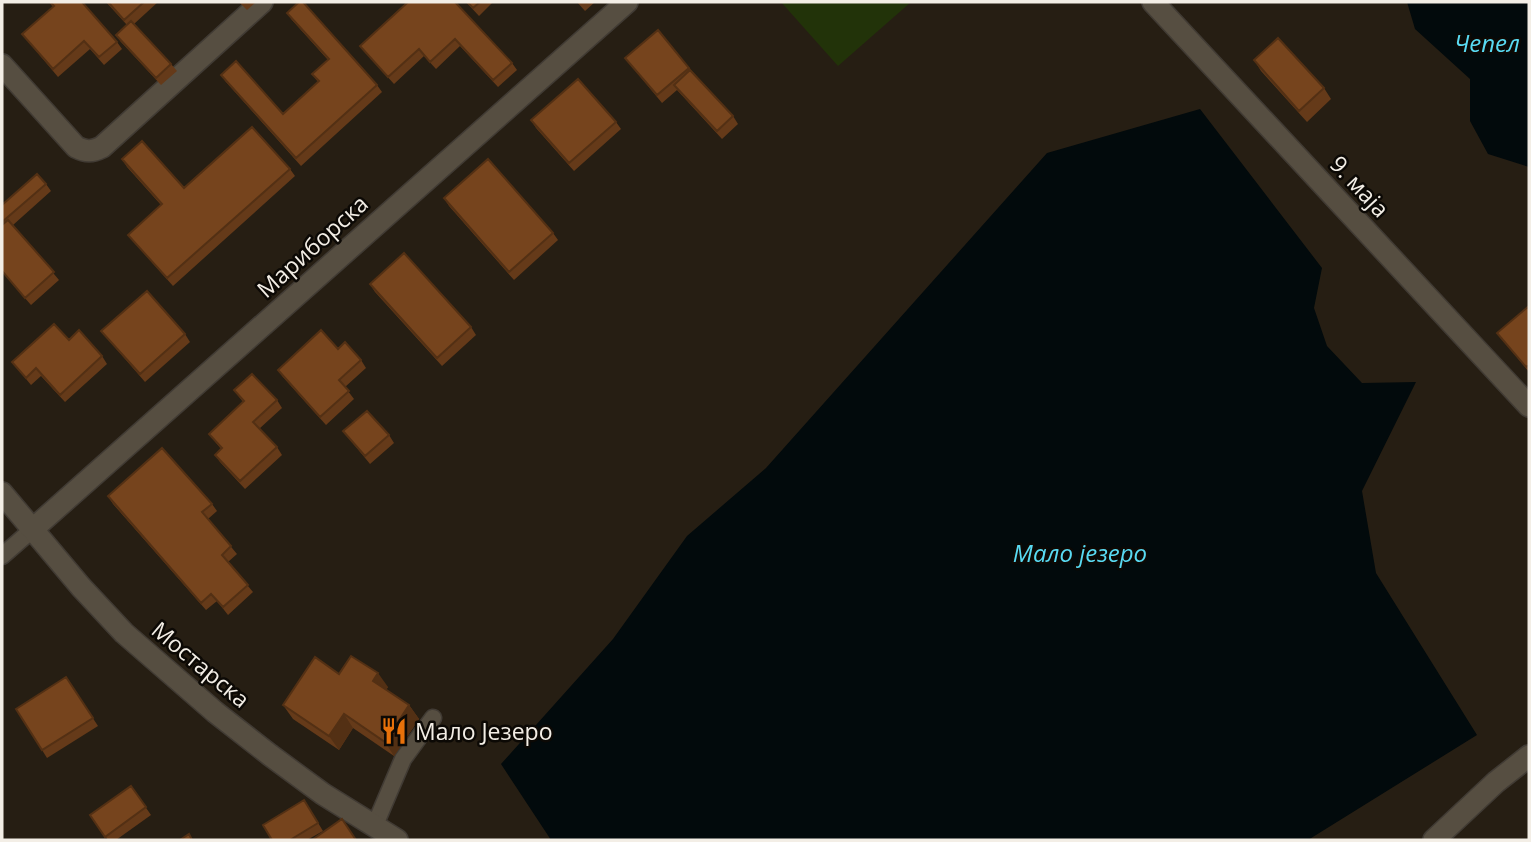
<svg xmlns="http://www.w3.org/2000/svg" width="1531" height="842" font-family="'Open Sans',sans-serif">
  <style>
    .green { fill: #223309 }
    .water { fill: #020a0c }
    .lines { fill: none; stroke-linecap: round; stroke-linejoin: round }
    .lane-casing { stroke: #413b34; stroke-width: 19 }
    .street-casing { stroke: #413b34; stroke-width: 24 }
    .lane { stroke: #564e41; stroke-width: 16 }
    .street { stroke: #564e41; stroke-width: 21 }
    .wall { fill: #653a19 }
    .shaded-wall { fill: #533014 }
    .building { fill: #76441d; stroke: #533014; stroke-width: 2 }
    .labels { text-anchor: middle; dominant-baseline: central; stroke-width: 5; stroke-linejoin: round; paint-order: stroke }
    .street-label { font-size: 23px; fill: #f3eee6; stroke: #0c0905 }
    .poi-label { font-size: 23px; fill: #f3eee6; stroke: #0c0905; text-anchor: start }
    .water-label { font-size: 24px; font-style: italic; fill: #59daf2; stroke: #0c0905 }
  </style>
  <rect width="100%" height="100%" fill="#261e13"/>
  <path class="green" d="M781,2H911L838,66Z"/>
  <path class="water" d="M1407,2H1529V167L1488,154L1470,121V79L1415,29Z
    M1200,109L1322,268L1314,308L1327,346L1362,383L1416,382L1362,491L1376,573L1477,735L1308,840H551L501,764L613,639L687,536L766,468L1047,153Z"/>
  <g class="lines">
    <defs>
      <path id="lane" d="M2,556L33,529
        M375,825L403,759L433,718"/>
      <path id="street" d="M1153,2L1529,406
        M2,65L76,147C86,152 92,152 102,147L262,2
        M2,493L81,587L124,633L215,712L270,755L323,794L397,840
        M33,529L627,2
        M1434,840L1496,782L1529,756"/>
    </defs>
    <use href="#lane" class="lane-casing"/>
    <use href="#street" class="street-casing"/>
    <use href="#lane" class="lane"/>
    <use href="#street" class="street"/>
  </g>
  <path class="wall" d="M49,2H82L117,42L122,49L104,65L90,49L58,77L22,34L53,7Z
    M106,2H158L134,24L171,64L177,71L161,85L121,42L116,35L127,25Z
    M239,2H256L247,10Z
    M404,2H455L512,63L517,70L498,87L460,46L436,69L424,56L394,84L366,53L360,46L406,3Z
    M466,2H493L479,16Z
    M577,2H595L585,11Z
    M287,13L377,85L382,92L301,166L226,82L221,75L283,114L318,82L312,74L328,60L292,20Z
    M625,58L689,68L733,116L738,124L722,139L677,90L662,103Z
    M1254,60L1324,88L1331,99L1307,122L1261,71Z
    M531,120L616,122L621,129L574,171L536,128Z
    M122,159L184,188L290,169L295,176L173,286L134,242L128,235L161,205L127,167Z
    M46,184L51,191L13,225L59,280L31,305L2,272V205Z
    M444,198L553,233L558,240L514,280L449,206Z
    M370,284L471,327L476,335L442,366L375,292Z
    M1529,306V372L1497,333Z
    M101,331L185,334L190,342L145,382Z
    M69,340L102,356L107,364L65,402L41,376L31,385L12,362Z
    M338,349L361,360L366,368L345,387L354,399L326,425L283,377L278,370Z
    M234,390L277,400L282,408L259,429L277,447L282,455L245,489L220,462L215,455L221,449L209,434L243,402Z
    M343,431L389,435L394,443L370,464Z
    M108,496L212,504L217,511L208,519L237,554L228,562L253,592L228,615L217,601L206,610L113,504Z
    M339,674L388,687L386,690L409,705L419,719L394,756L353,728L339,750L293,719L283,705Z
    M66,677L98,726L47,758L42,750Z
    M131,786L151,815L116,840H108L90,815Z
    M309,808L323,831L307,840H272Z"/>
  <path class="shaded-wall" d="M378,673L388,687L383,695L373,681Z
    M409,705L419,719L394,756L385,742Z
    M344,714L353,728L339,750L329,736Z"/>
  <path class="building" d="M50,2H82L117,42L99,57L84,41L53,69L22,34L54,6Z
    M108,2H144L124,20Z
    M299,2H303L377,85L296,158L221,75L236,61L283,114L319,81L312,74L329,59L287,13Z
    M406,2H455L512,63L493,80L455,39L430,62L419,49L388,77L360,46L407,3Z
    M467,2H480L473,8Z
    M131,21L171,64L156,78L116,35Z
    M658,30L689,68L657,95L625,58Z
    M1278,38L1324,88L1299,111L1254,60Z
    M690,70L733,116L717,131L674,85Z
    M578,79L616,122L569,163L531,120Z
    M252,127L290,169L167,278L128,235L162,204L122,159L142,141L184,188Z
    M488,159L553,233L509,272L444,198Z
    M37,174L46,184L2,222V205Z
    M8,220L54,272L25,298L2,271V225Z
    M404,253L471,327L437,358L370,284Z
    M147,291L185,334L140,374L101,331Z
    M1529,306V365L1526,367L1497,333Z
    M54,324L69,340L79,330L102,356L60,395L36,368L26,378L12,362Z
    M321,330L338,349L345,342L361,360L339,380L349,391L320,417L278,370Z
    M252,374L277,400L253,422L277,447L240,481L215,455L222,448L209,434L244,401L234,390Z
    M367,411L389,435L365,456L343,431Z
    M162,448L212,504L202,512L231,546L222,555L248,585L223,607L211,594L201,603L108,496Z
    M351,656L378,673L373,681L409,705L385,742L344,714L329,736L283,705L315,657L339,674Z
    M66,677L93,718L42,750L16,709Z
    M131,786L146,807L105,837L90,815Z
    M304,800L318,823L290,840H272L263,825Z
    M342,819L356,840H312Z
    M189,834L192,840H180Z"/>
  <defs>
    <symbol id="restaurant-bare" viewBox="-9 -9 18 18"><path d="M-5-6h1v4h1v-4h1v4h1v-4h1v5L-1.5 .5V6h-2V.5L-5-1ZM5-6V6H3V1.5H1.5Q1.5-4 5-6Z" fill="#e8710a" stroke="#0c0905" stroke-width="2.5" paint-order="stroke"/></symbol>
  </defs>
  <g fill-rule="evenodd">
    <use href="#restaurant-bare" x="375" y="712" width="38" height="38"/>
  </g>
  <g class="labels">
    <g class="street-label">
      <text transform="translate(1360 186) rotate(47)">9. маја</text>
      <text transform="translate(312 246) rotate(-42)">Мариборска</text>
      <text transform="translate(201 664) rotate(40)">Мостарска</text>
    </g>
    <g class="poi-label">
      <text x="415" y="731">Мало Језеро</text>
    </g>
    <g class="water-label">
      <text x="1487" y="42">Чепел</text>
      <text x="1080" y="552">Мало језеро</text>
    </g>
  </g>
  <rect width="1531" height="842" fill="none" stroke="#f3eee6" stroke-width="7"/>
</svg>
